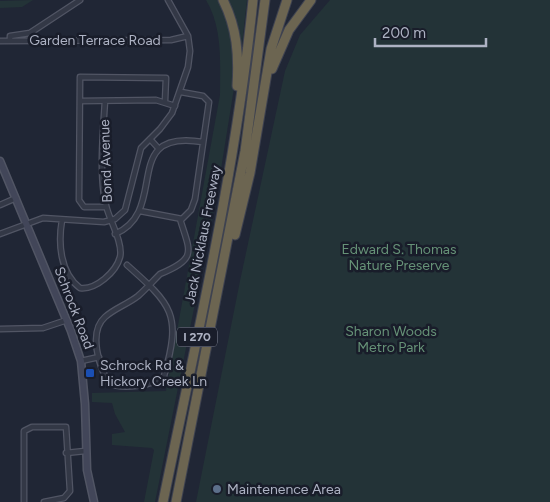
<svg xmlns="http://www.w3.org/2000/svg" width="550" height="502" font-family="Figtree,sans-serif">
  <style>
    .green { fill: #233337 }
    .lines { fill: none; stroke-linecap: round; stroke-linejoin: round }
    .minor-casing { stroke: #515564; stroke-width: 7 }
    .secondary-casing { stroke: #515564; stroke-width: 9 }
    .motorway-casing { stroke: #3e4250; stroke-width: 11 }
    .minor { stroke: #333846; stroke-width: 4.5 }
    .secondary { stroke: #424659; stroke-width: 6 }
    .motorway { stroke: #6c6551; stroke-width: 9 }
    .transit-dot { fill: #1a4fb4; stroke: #191d2a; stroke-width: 2 }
    .service-dot { fill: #5c6f8a; stroke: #191d2a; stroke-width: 2 }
    .labels { text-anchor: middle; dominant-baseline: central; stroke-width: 5; stroke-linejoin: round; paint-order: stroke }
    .shield { fill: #191d2a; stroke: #818595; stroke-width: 1 }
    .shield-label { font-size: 12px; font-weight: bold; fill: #adb2c3 }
    .street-label { font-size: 14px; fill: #adb2c3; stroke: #191d2a }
    .park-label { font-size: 14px; fill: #669277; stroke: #191d2a }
    .poi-label { font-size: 14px; fill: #adb2c3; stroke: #191d2a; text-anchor: start }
  </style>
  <rect width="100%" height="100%" fill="#202635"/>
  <path class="green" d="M33,0L22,7L0,8V1Z
    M206,0H221L235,42L234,88L217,194L155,502H144L154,450L152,448L112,445V434L125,432L115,414L112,403L92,402V393L166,391L220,95C220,63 223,28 206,0Z
    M226,0H247L241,53Z
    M330,0H550V502H196L240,281L285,71L300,35Z"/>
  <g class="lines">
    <defs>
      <path id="minor" d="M0,41L171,40L188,36
        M10,41V36L30,33L80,0
        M80,101L156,100L175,106
        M150,139L159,149
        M0,205L16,198
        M106,207H84L79,200L80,77L166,78L165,101
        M140,211L182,219L191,210L195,199L209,102L203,96L181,92
        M62,220C58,243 60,273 80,288C96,290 116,272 120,257C123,245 112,224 108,212C98,184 103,132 105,101
        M0,234L43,218L104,222L115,219L125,210L141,148L160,129L172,113L188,67L190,51L188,36L168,0
        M115,234C171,210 118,128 203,142
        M127,265C172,305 182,314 164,376C154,386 121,390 109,383C99,367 88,332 105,317C115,308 128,304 138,296C146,289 153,281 160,274C198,258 190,252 180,219
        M0,329L43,328L67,320
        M81,361L99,357
        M66,453L85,451
        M24,502V431L32,427H66L70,491L64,498L44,502"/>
      <path id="secondary" d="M0,161L71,331L81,361L85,404L87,470L94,502"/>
      <path id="motorway" d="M223,0C237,28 239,55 237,86
        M272,69L289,30L311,0
        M235,235L250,173L271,49L287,0
        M163,502C197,336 236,169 253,0
        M176,502L245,151L265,0"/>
    </defs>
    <use href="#minor" class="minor-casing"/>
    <use href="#secondary" class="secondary-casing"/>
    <use href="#motorway" class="motorway-casing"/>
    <use href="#minor" class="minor"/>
    <use href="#secondary" class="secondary"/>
    <use href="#motorway" class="motorway"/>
  </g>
  <rect class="transit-dot" x="85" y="368" width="10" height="10" rx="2.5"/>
  <circle class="service-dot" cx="217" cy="489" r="5"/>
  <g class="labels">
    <rect class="shield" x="177" y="327.5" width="40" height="19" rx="4"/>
    <g class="shield-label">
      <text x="197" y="337">I 270</text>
    </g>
    <g class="street-label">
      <text x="95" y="40">Garden Terrace Road</text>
      <text transform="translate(106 161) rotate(-92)">Bond Avenue</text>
      <text transform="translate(203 235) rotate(-79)">Jack Nicklaus Freeway</text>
      <text transform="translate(74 308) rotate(69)">Schrock Road</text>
    </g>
    <g class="park-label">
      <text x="399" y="249">Edward S. Thomas<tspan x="399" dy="16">Nature Preserve</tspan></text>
      <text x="391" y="331">Sharon Woods<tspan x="391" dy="16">Metro Park</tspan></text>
    </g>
    <g class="poi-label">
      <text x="100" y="365">Schrock Rd &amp;<tspan x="100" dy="16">Hickory Creek Ln</tspan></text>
      <text x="227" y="489">Maintenence Area</text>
    </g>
  </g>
  <path d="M375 38v8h111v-8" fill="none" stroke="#adb2c3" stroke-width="2.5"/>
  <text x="382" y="38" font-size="15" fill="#adb2c3" stroke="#191d2a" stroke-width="4" paint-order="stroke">200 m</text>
</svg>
